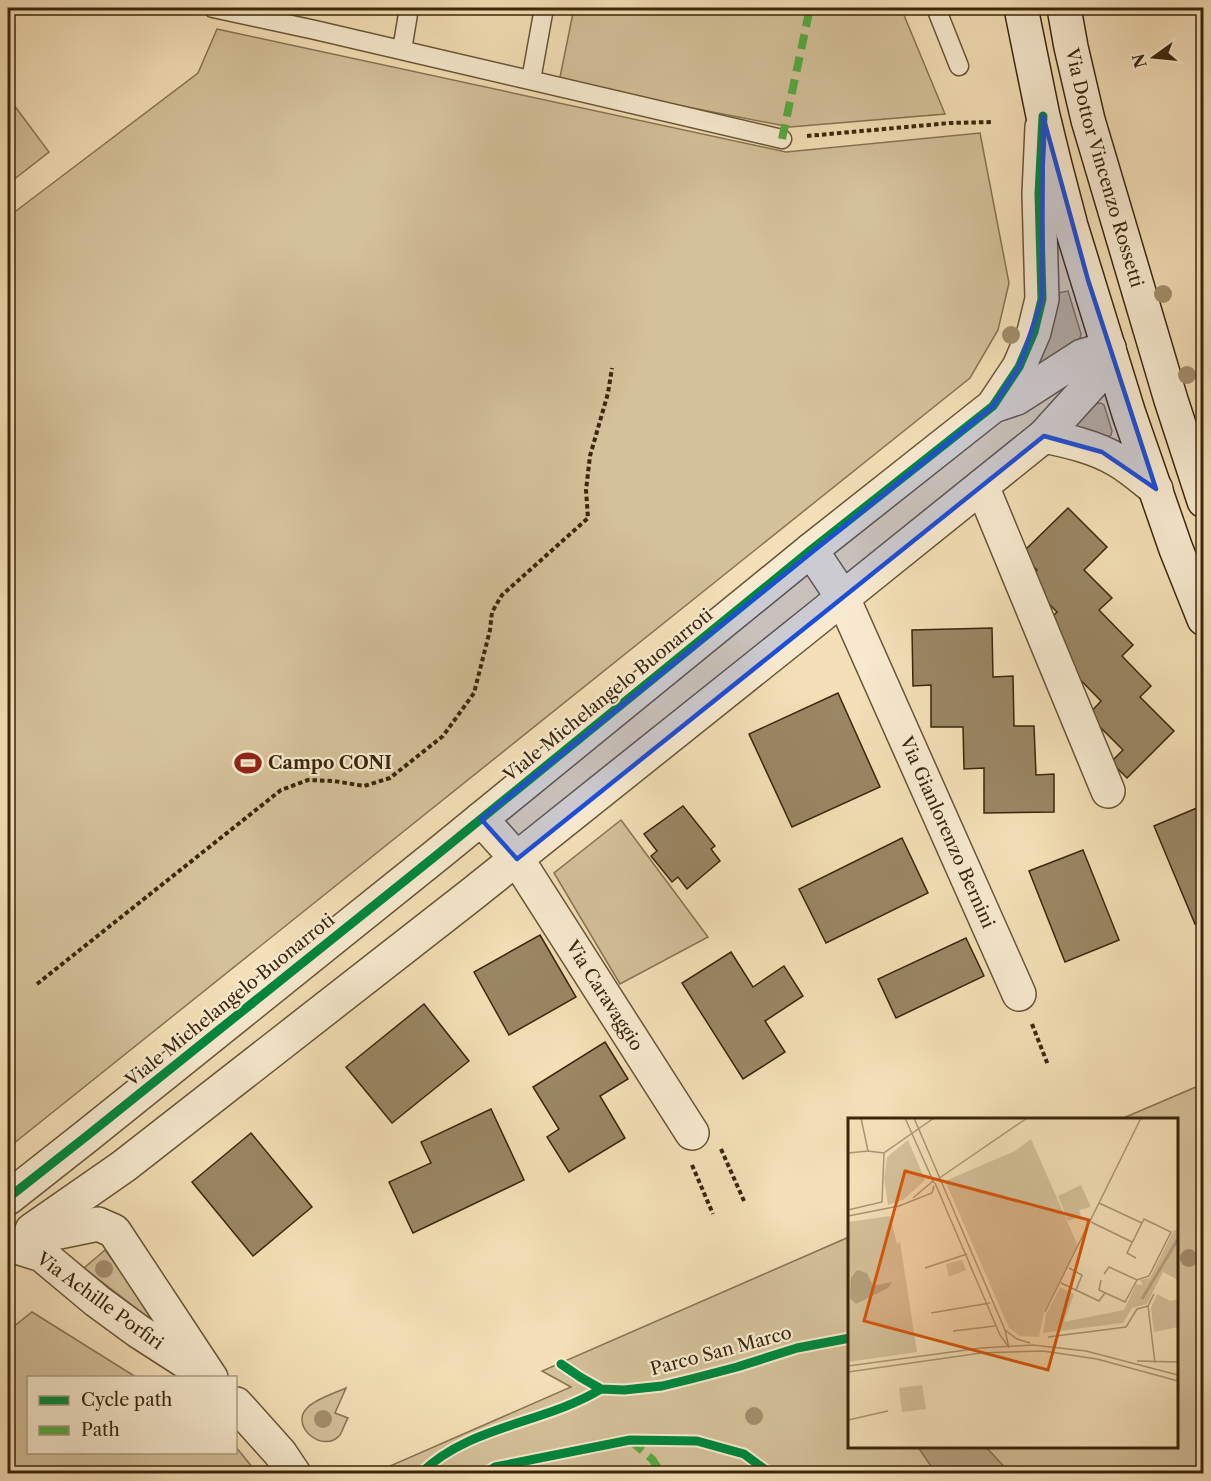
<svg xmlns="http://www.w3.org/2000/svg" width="1211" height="1481" font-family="'Libre Caslon Text',serif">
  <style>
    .green { fill: #d4c099; stroke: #877353; stroke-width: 1.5 }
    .water { fill: #b5a07d; stroke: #846f50; stroke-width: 1.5 }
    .building { fill: #9b8665; stroke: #3a260d; stroke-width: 1.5 }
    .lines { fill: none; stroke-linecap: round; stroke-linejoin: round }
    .lane-casing { stroke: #685437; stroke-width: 21 }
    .street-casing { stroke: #685437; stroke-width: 36 }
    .secondary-casing { stroke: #3a260d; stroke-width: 36 }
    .path { stroke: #3a260d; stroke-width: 4; stroke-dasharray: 4.5 3; stroke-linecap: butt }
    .lane { stroke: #f8ead0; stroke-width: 18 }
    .street { stroke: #f8ead0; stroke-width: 33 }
    .secondary { stroke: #f8ead0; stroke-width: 33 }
    .quiet { stroke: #55aa41; stroke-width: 8; stroke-dasharray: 15 8; stroke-linecap: butt }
    .cycleway-casing { stroke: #f8ead0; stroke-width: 13 }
    .cycleway { stroke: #00873e; stroke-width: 9 }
    .tree { fill: #a38e6c }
    .marked { fill: #1d4ed8; fill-opacity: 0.2; stroke: #1d4ed8; stroke-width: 4.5; stroke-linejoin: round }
    .labels { text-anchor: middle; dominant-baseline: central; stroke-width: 4.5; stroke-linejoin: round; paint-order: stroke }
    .street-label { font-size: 18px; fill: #3a260d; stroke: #f8ead0 }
    .poi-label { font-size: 18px; font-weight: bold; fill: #3a260d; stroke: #f8ead0; text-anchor: start }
    .inset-river { fill: none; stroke: #b5a07d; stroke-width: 3 }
    .inset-road { fill: none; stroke: #aa9572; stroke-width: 1.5 }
    .view { fill: #d7540c; fill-opacity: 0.15; stroke: #d7540c; stroke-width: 3 }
    .inset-edge { fill: none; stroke: #3a260d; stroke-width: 3 }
  </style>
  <rect width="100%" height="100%" fill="#f4dfb6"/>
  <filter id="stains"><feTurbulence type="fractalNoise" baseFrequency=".00333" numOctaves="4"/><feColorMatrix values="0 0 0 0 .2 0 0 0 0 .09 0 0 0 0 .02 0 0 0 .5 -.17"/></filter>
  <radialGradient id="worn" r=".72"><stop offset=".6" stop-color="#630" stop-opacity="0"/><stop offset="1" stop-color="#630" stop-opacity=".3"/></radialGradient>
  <path class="green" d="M574,8H901L945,114L790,127L559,82Z
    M217,29L786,152L980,133L1009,283L998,330L970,378L8,1148V217L198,73Z
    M8,97L49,152L8,184Z
    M1068,291L1081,334L1079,342L1043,369L1033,360L1052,294Z
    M1101,403L1104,405L1112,431L1111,435L1108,437L1065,429L1095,404Z
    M621,820L708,937L620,984L554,873Z
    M1203,1084V1473L386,1474L390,1466L571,1387L542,1371L849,1237L850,1446H1176V1120L1121,1119Z
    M105,1250L152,1313L150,1319L84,1268Z
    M32,1312L136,1377L28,1378V1452H236V1447L257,1473H8V1331Z
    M346,1388L335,1413L348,1418C345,1423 343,1430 340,1435C323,1455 288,1425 308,1407C316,1399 335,1393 346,1388Z"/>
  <path class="water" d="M918,1447H986L1010,1473H933L931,1466Z"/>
  <path class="building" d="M1068,508L1107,547L1084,570L1112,598L1099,610L1133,645L1122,656L1151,686L1140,697L1174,731L1127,778L1111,762L1123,750L1088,715L1101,701L1057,656L1044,625L1057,612L1026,581L1037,570L1021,554Z
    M992,628L993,677L1013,676L1014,726H1034L1036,775L1054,774V812L984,813V768L964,769L963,727H931V685L913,686L912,630Z
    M838,693L880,787L792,827L749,734Z
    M1204,805V921L1195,924L1154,826Z
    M683,806L715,846L711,849L720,861L687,889L678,877L672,882L651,856L657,851L644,834Z
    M902,838L928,893L826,943L799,889Z
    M1083,850L1119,940L1065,962L1029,871Z
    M540,935L576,997L509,1035L474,972Z
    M966,938L984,976L896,1018L878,979Z
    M731,952L753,987L784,966L803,996L765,1021L785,1052L743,1079L682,983Z
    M424,1004L469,1061L392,1123L346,1067Z
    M605,1042L628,1079L600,1096L625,1138L569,1172L547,1137L559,1129L533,1087Z
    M491,1109L524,1180L413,1233L389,1182L431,1163L421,1142Z
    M251,1133L312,1207L253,1256L192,1182Z"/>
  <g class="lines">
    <defs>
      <path id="lane" d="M213,8L315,30L782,139
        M936,8L959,66
        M402,50L409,8
        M531,80L544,8"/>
      <g id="street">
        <path d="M993,406L1017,398L1082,356L1109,348"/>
        <path d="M1044,436C1068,441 1095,447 1117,460C1131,468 1143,479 1156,489"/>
        <path d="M982,486L1108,791"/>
        <path id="s1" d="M811,550L843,598L1019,994"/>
        <path id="s2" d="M481,819L517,859L692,1133"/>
        <path d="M8,1198L88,1135L438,854L811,550L993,406L1019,367L1034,332L1042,299L1039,194L1042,127"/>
        <path d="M32,1230L124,1166L471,895L809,625L1044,436L1101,373L1109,348"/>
        <path d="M30,1235L54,1233L98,1224L114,1231L211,1378"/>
        <path d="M20,1248L42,1255L97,1301L138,1331L200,1371"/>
        <path d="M236,1404L280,1453L294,1474"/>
      </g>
      <g id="secondary">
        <path d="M1021,8L1043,116L1055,165L1071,226L1129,414L1176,549L1204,619"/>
        <path id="s3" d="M1064,8L1071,47L1088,120L1171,400L1204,501"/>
      </g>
    </defs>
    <use href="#lane" class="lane-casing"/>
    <use href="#street" class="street-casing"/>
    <use href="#secondary" class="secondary-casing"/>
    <path class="path" d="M807,136L950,123L993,122
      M37,984L281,790L308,780L334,781L364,786L390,778L443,736L474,693L490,630L492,612L502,595L588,518L586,490L590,456L608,393L612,368
      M1032,1024L1048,1065
      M721,1149L744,1201
      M692,1165L713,1214"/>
    <use href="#lane" class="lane"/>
    <use href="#street" class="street"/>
    <use href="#secondary" class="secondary"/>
    <path class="quiet" d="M782,139L810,8
      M631,1441L652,1459L662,1474"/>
    <defs>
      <path id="cycleway" d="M8,1198L88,1135L438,854L811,550L993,406L1019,367L1034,332L1042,299L1039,194L1043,116
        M561,1364L580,1377L601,1389L624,1390L662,1386L691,1379L737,1367L797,1348L850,1338
        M420,1474C469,1425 544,1424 601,1389
        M484,1474L495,1467L630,1440L697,1441L744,1454L771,1474"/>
    </defs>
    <use href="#cycleway" class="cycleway-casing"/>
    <use href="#cycleway" class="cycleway"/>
  </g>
  <g class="tree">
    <circle cx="1163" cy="294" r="9"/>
    <circle cx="1011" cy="335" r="9"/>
    <circle cx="1187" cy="375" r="9"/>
    <circle cx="1189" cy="1258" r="9"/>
    <circle cx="104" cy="1269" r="9"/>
    <circle cx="754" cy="1416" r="9"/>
    <circle cx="323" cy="1419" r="9"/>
  </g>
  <path class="marked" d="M1043,116L1088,280L1156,489L1102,452L1044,436L517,859L481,819L993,406L1019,367L1042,299Z"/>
  <defs>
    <symbol id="stadium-bare" viewBox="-9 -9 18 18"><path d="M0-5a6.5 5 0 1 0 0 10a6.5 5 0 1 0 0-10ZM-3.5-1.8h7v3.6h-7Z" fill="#8f2418" stroke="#f8ead0" stroke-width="2.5" paint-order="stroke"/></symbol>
  </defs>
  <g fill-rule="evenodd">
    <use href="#stadium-bare" x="229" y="744" width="38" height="38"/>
  </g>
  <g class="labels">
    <g class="street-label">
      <text stroke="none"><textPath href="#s3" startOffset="165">Via Dottor Vincenzo Rossetti</textPath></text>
      <text transform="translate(608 695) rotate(-39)">Viale Michelangelo Buonarroti</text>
      <text stroke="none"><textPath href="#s1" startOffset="314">Via Gianlorenzo Bernini</textPath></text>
      <text stroke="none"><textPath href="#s2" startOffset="216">Via Caravaggio</textPath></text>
      <text transform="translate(230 1000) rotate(-39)">Viale Michelangelo Buonarroti</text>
      <text transform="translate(100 1301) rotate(36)">Via Achille Porfiri</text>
      <text transform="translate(721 1351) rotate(-15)">Parco San Marco</text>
    </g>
    <g class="poi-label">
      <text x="268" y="763">Campo CONI</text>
    </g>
  </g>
  <g transform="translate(848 1118)">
    <rect width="330" height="330" fill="#f4dfb6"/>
    <path d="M183,21L230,128L196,194L191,219L172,218L161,210L97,63L167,33ZM60,22L77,62L55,82L40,87L36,61L39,39ZM233,67L243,89L231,92L233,98L220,103L210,78ZM42,98L49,126L52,124L69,234L0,244V104ZM326,112H330V162L315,154L299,186L284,190L275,205L195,215L198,196L212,169L226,176L216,204L276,192L288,166L295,167L292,162L302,160ZM114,142L118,152L101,159L98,146ZM309,176L322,183L330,181V209L306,214L303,190ZM74,267L78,291L54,294L51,270Z" fill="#d4c099"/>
    <path d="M9,152L19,155L25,168L44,164L40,170L8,186L2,180L3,160Z" fill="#b5a07d"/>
    <path class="inset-river" d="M294,181L330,121"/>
    <path class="inset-road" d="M13,0L20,33L36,35M57,0L86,65M66,0L157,212L161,230M0,35L20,33M90,61L179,0M87,65L152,217L160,228M65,80L85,63M251,85L294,105M0,92L34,84L36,35L86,0M0,98L51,88L84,75L86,68M243,104L284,124M77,150L119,136M221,150L234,157L228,172M256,156L261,149L289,162L301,158L323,114L296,101L279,135L288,140M253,162L251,172L277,184L289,162M213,165L251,183L257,175M306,176L300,188L307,245M197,194L293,0M83,195L142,185M157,212L169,221L182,225M105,213L147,208M200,219L278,209L289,191L300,188M289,243L330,244M0,248L133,230L185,227L238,233L330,257M0,254L133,235L195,233L249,241L330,263M0,302L40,293"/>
    <path class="view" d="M57,53L241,102L200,252L16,203Z"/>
    <rect width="330" height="330" class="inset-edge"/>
  </g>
  <rect width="1211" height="1481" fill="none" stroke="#f4dfb6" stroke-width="30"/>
  <rect x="9" y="9" width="1193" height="1463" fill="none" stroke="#3a260d" stroke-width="3"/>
  <rect x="15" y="15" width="1181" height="1451" fill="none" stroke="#3a260d" stroke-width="1.5"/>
  <rect x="27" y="1376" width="210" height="78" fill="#f8ead0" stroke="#ac9c82" stroke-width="1.5"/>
  <rect x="39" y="1396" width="30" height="9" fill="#00873e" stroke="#ac9c82" stroke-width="1.5"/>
  <text x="81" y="1406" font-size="18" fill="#3a260d">Cycle path</text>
  <rect x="39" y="1426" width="30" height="9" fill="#55aa41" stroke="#ac9c82" stroke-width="1.5"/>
  <text x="81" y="1436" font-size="18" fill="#3a260d">Path</text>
  <g transform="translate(1154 57) rotate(255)" stroke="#f8ead0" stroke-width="4.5" paint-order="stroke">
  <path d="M0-4.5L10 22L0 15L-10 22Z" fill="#3a260d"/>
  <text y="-9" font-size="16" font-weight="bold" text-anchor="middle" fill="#3a260d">N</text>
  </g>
  <rect width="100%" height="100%" filter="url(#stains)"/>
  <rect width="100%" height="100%" fill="url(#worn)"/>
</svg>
